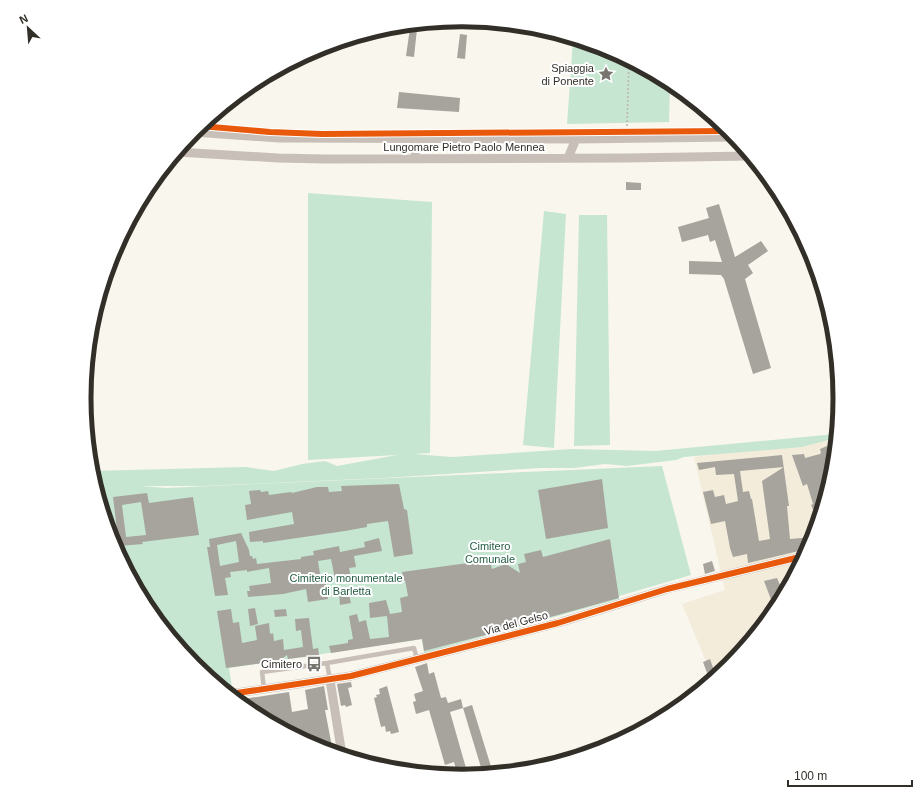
<svg xmlns="http://www.w3.org/2000/svg" width="924" height="796" font-family="Helvetica,sans-serif">
  <style>
    .built { fill: #f3ecdb }
    .green { fill: #c6e6d2 }
    .building { fill: #a6a49d; fill-rule: evenodd }
    .lines { fill: none; stroke-linecap: round; stroke-linejoin: round }
    .path { stroke: #bdb6b1; stroke-width: 1.5; stroke-dasharray: 2 2; stroke-linecap: butt }
    .lane { stroke: #c8bfb8; stroke-width: 4.5 }
    .street { stroke: #c8bfb8; stroke-width: 9 }
    .cycleway-casing { stroke: #fff; stroke-width: 8 }
    .cycleway { stroke: #e8590c; stroke-width: 6 }
    .labels { text-anchor: middle; dominant-baseline: central; stroke-width: 4; stroke-linejoin: round; paint-order: stroke }
    .poi-label { font-size: 11px; fill: #322f29; stroke: #fff; text-anchor: end }
    .street-label { font-size: 11px; fill: #322f29; stroke: #fff }
    .park-label { font-size: 11px; fill: #255e45; stroke: #fff }
    .rim { fill: none; stroke: #322f29; stroke-width: 5 }
  </style>
  <rect width="100%" height="100%" fill="#f9f6ed"/>
  <path class="built" d="M836,437L833,472L811,543L776,608L729,665L713,678L682,604L725,590L694,457Z"/>
  <path class="green" d="M573,40C600,40 646,70 670,83L669,122L567,124Z
    M308,193L432,202L430,453L414,454L452,457L572,449L655,451L836,434L835,450H831L828,440L802,447L684,457L676,460L627,466L605,464L574,468H541L384,478L203,486H142L166,488L662,466L691,575L619,596V599L424,653L422,639L229,668L232,687L223,689L195,665L148,608L113,542L91,471L246,467L274,471L302,464L325,461L337,466L397,455L308,460Z
    M544,211L566,214L554,448L523,445Z
    M579,215H607L610,445L574,446Z"/>
  <path class="building" d="M410,28L417,29L414,57L406,56Z
    M460,34L467,35L465,59L457,58Z
    M399,92L460,98L459,112L397,108Z
    M626,182L641,183V190H626Z
    M719,204L735,257L761,241L768,251L748,265L753,273L745,279L771,368L753,374L724,279L721,275L689,274V261L722,262L715,240L710,242L708,235L682,242L678,227L709,218L706,208Z
    M827,446L833,466V472L818,521L811,505L813,504L807,484L803,486L792,455L804,454L805,458L820,454L821,453L820,449Z
    M782,455L789,506H787L790,539L813,537L811,543L807,551L803,550L748,563L747,554L733,557L730,548L725,521L711,524L703,492L713,490L715,497L724,495L726,504L738,501L734,474L716,475L715,467L699,470L697,463ZM784,467L762,481L770,539L759,541L752,499H751L749,491L743,492L740,471Z
    M602,479L608,528L546,539L538,490Z
    M399,484L404,509L407,510L413,554L394,557L388,521L367,524V527L345,531L263,543V541L250,542L249,532L294,524L292,512L247,520L245,505L251,504L249,491L260,490L261,492L268,491L269,495L291,492L292,493L317,487H328L329,492L342,491L341,486Z
    M147,493L149,503L193,497L199,535L142,542L143,544L119,546L113,497ZM141,502L146,535L126,537L122,505Z
    M241,533L249,550L250,556H252L253,559L256,558L257,564L301,559V557L314,555L313,551L339,546L340,552L365,547L364,542L379,538L382,551L354,556L356,567L349,568L352,582L342,583L341,578L335,579L331,559L318,561L321,580L325,579L328,599L308,602L306,589L283,594L248,597L247,591H250L249,586L271,583L269,568L247,572V570L230,572L231,577L225,578L228,595L215,596L207,547H210L209,539ZM236,541L239,562L220,566L217,545Z
    M610,539L619,598L489,634L424,651L422,639L331,653L329,646L348,643V640L353,639L349,616L357,614L359,622L366,620L370,639L389,637L387,616L370,618L369,603L386,600L390,614L402,612L400,598L408,596L405,580L404,581L402,572L490,560L492,569L506,564L520,573L518,564L526,562L524,554L541,550L543,557Z
    M712,561L715,571L705,574L703,564Z
    M777,578L784,594L775,610L764,581Z
    M348,591L351,603L340,605L339,592Z
    M255,608L258,624L250,626L248,609Z
    M231,609L233,623L239,622L242,643L257,640L255,626L269,623L270,634L273,633L274,641L283,639L284,650L303,647L301,630L296,631L295,619L309,618L313,649L318,648L319,655L288,659L287,655L279,661L226,668L217,611Z
    M286,609L287,616L275,617L274,610Z
    M710,659L716,676L710,681L703,662Z
    M427,663L429,674L434,672L441,698L446,697L448,703L461,699L463,708L472,705L493,773L483,774L463,708L450,712L468,775L458,776L454,762L445,765L429,710L416,714L413,702L416,701L414,694L423,691L415,667Z
    M351,682L352,687L348,688L352,705L346,707L345,705L341,706L337,684Z
    M324,686L328,710H325L333,752L317,747L252,712L237,700L289,692L292,712L308,709L305,690Z
    M387,686L399,732L391,734L390,731L386,732L385,726L381,727L374,698L377,697L376,695L380,694L379,689Z"/>
  <g class="lines">
    <path class="path" d="M627,126L629,61"/>
    <path class="lane" d="M327,663L414,648L417,659
      M264,689L262,672L327,663L330,680"/>
    <path class="street" d="M193,132L279,138L576,139L734,137
      M177,152L278,158L325,159L627,158L750,156
      M568,158L576,139
      M415,159L416,139
      M330,680L342,755
      M230,694L351,676L558,623L667,589L804,556"/>
    <defs>
      <path id="cycleway" d="M200,126L270,132L322,134L729,131
        M230,694L351,676L558,623L667,589L804,556"/>
    </defs>
    <use href="#cycleway" class="cycleway-casing"/>
    <use href="#cycleway" class="cycleway"/>
  </g>
  <defs>
    <symbol id="sight-bare" viewBox="-9 -9 18 18"><path d="M0-6L1.8-2.2L6-1.7L2.9 1.2L3.7 5.4L0 3.3L-3.7 5.4L-2.9 1.2L-6-1.7L-1.8-2.2Z" fill="#78756e" stroke="#fff" stroke-width="2.5" paint-order="stroke"/></symbol>
    <symbol id="bus-bare" viewBox="-9 -9 18 18"><path d="M-5-6H5V4H4V6H2V4H-2V6H-4V4H-5ZM-3.5-4V0h7V-4ZM-3.5 1.2v1.5H-2V1.2ZM2 1.2v1.5H3.5V1.2Z" fill="#78756e" stroke="#fff" stroke-width="2.5" paint-order="stroke"/></symbol>
  </defs>
  <g fill-rule="evenodd">
    <use href="#sight-bare" x="595" y="63" width="22" height="22"/>
    <use href="#bus-bare" x="303" y="653" width="22" height="22"/>
  </g>
  <g class="labels">
    <g class="poi-label">
      <text x="594" y="68">Spiaggia<tspan x="594" dy="13">di Ponente</tspan></text>
      <text x="302" y="664">Cimitero</text>
    </g>
    <g class="street-label">
      <text x="464" y="147">Lungomare Pietro Paolo Mennea</text>
      <text transform="translate(516 623) rotate(-15)">Via del Gelso</text>
    </g>
    <g class="park-label">
      <text x="490" y="546">Cimitero<tspan x="490" dy="13">Comunale</tspan></text>
      <text x="346" y="578">Cimiterio monumentale<tspan x="346" dy="13">di Barletta</tspan></text>
    </g>
  </g>
  <path d="M0 0H924V796H0ZM91 398a371 371 0 1 1 742 0a371 371 0 1 1-742 0Z" fill="#fff" fill-rule="evenodd"/>
  <path class="rim" d="M91 398a371 371 0 1 1 742 0a371 371 0 1 1-742 0Z"/>
  <g transform="translate(28 28) rotate(334)" stroke="#ffffff" stroke-width="3" paint-order="stroke">
  <path d="M0-3L7 15L0 10L-7 15Z" fill="#322f29"/>
  <text y="-6" font-size="11" font-weight="bold" text-anchor="middle" fill="#322f29">N</text>
  </g>
  <path d="M788 780v6h124v-6" fill="none" stroke="#322f29" stroke-width="2"/>
  <text x="794" y="780" font-size="12" fill="#322f29" stroke="#ffffff" stroke-width="3" paint-order="stroke">100 m</text>
</svg>
